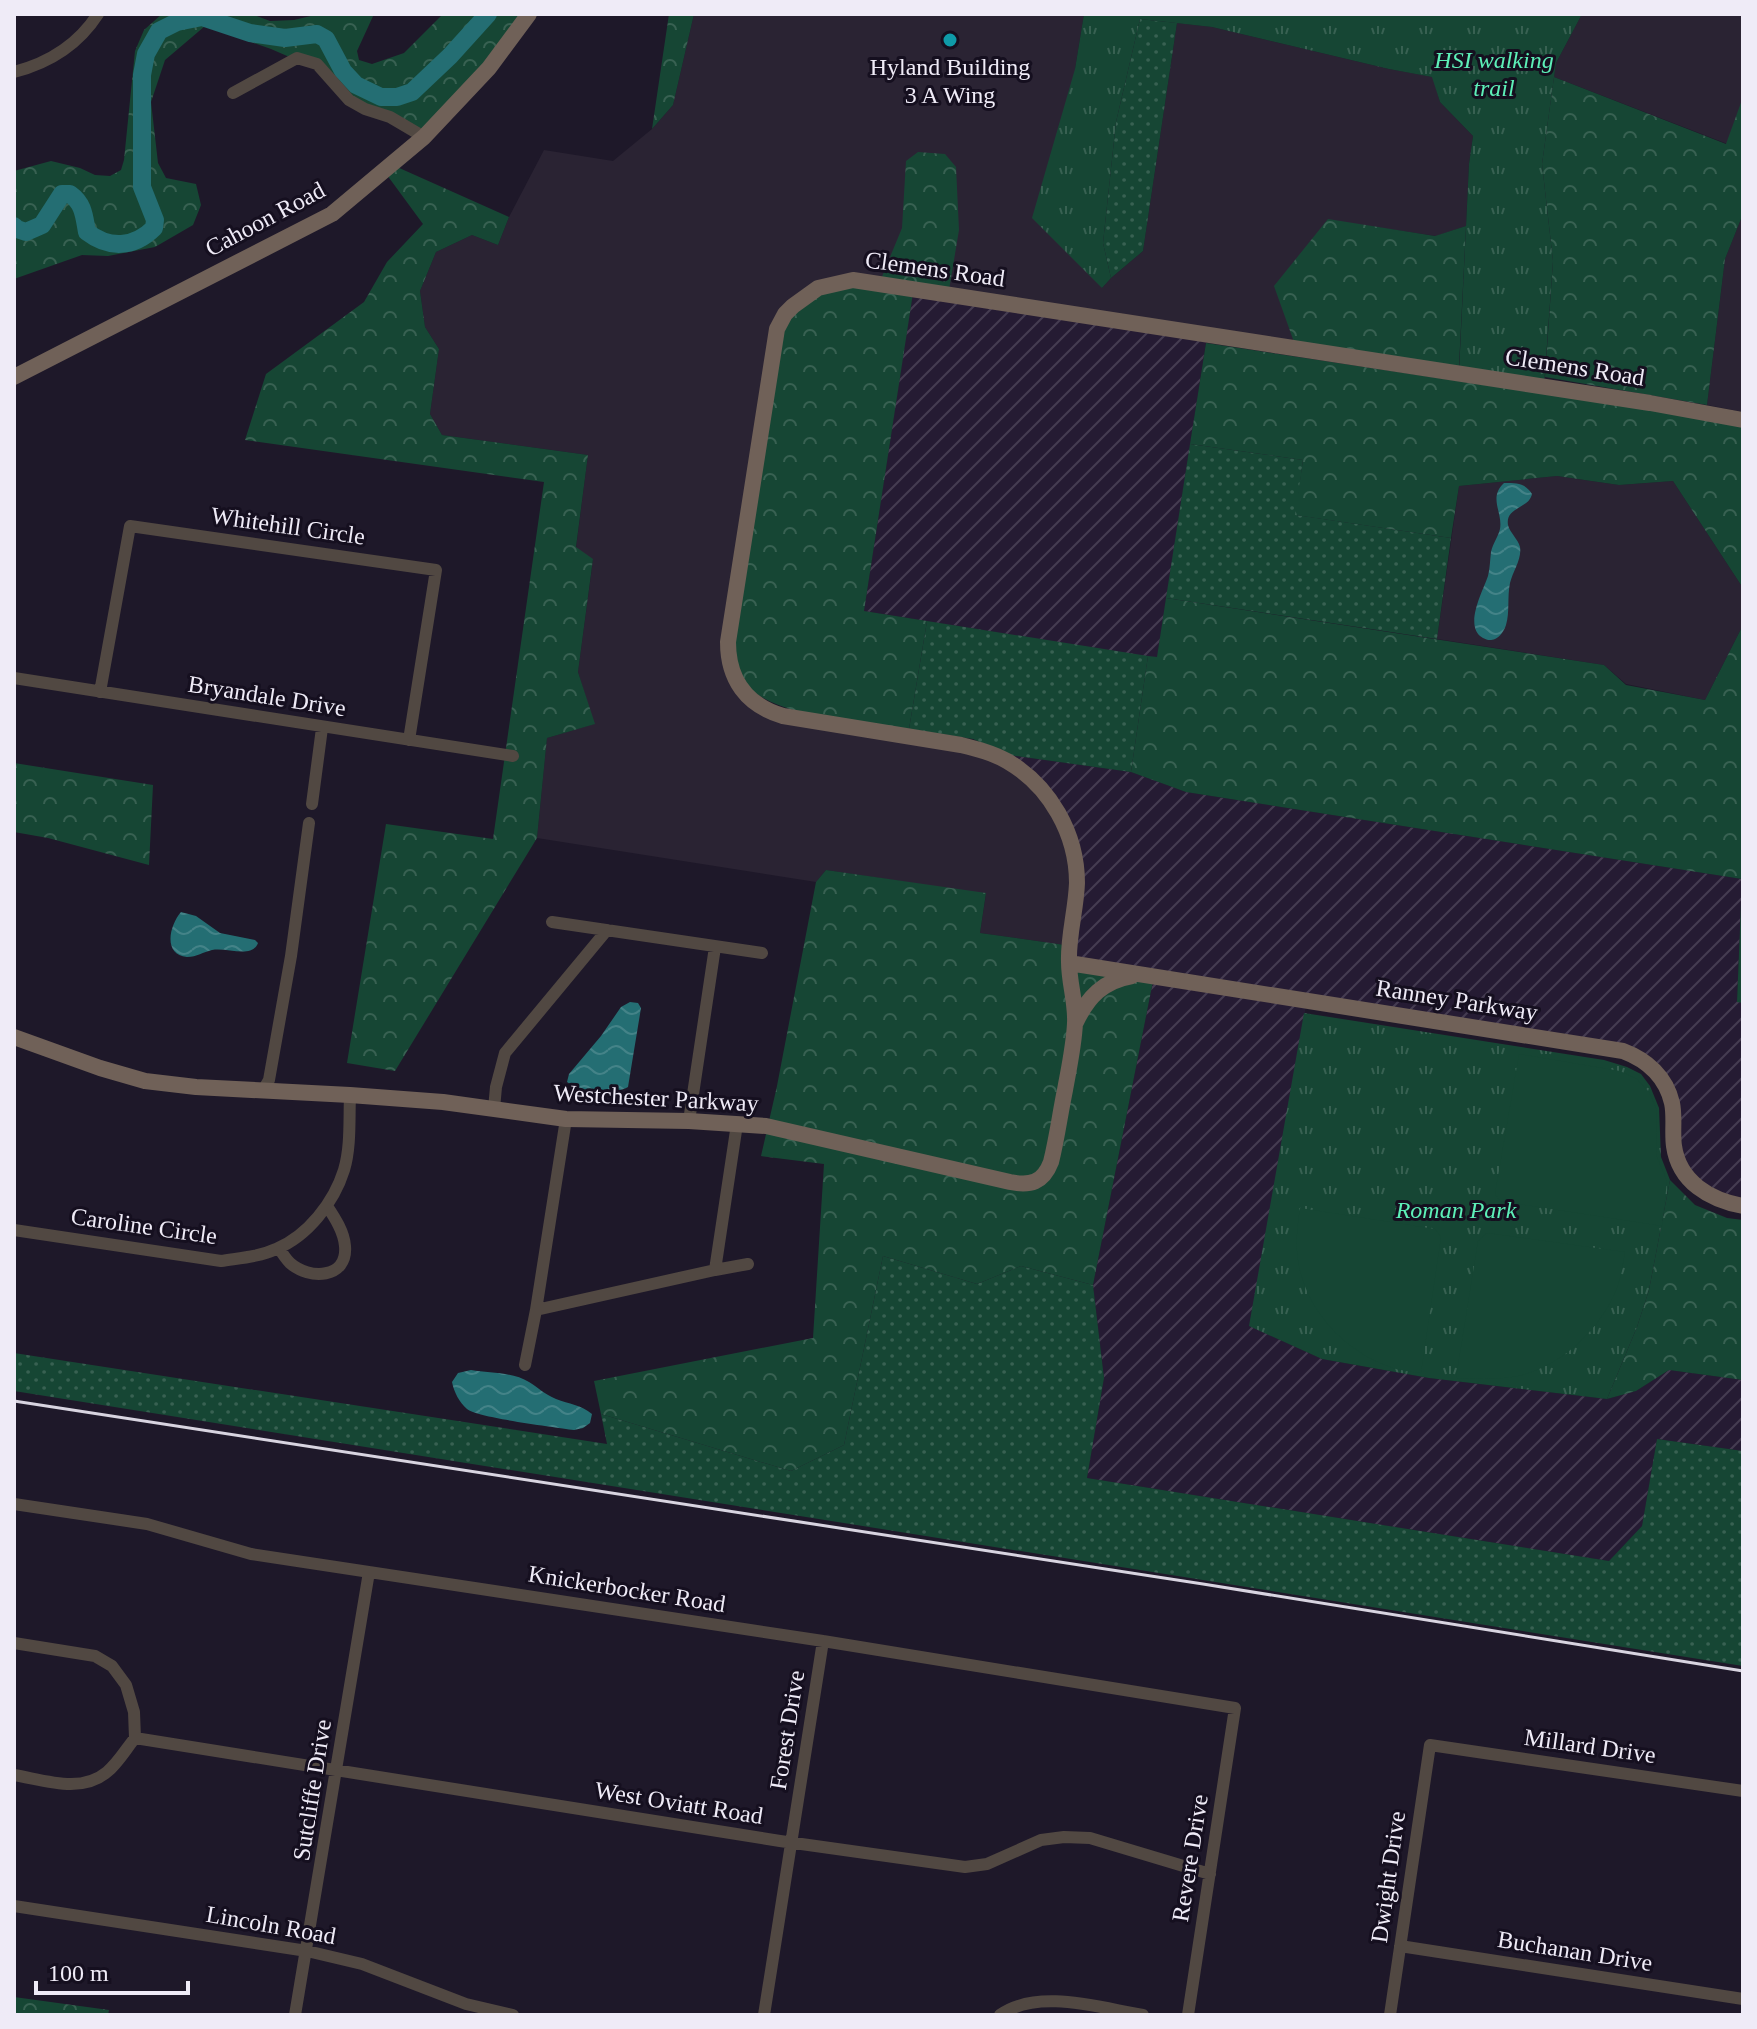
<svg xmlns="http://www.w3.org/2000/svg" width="1757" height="2029" font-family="Georgia,serif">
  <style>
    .commercial { fill: #2a2333 }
    .industrial { fill: url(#industrial-furrows) }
    .grass { fill: url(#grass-dots) }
    .forest { fill: url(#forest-crowns) }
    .park { fill: url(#park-tufts) }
    .garden { fill: #164634 }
    .water { fill: url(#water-waves) }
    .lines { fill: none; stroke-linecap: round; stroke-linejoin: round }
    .river { stroke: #246e73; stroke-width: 18 }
    .street { stroke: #514842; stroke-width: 12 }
    .secondary { stroke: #706158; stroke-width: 16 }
    .rail { stroke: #d8d4e0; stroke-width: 3 }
    .culture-dot { fill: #0f9aa8; stroke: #150f1f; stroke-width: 3 }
    .labels { text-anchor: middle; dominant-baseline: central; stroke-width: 6; stroke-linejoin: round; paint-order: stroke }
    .park-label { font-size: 24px; font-style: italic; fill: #5df0b8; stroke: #150f1f }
    .poi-label { font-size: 24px; fill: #efebf7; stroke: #150f1f }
    .street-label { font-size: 24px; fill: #efebf7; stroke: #150f1f }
  </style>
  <defs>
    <pattern id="industrial-furrows" width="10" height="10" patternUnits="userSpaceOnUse" patternTransform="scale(2)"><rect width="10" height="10" fill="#251b33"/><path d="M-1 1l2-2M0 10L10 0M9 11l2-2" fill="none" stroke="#453c51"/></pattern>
    <pattern id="grass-dots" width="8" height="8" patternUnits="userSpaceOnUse" patternTransform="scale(2)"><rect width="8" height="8" fill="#164634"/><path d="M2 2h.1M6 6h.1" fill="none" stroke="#386152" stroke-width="1.8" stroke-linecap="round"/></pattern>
    <pattern id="forest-crowns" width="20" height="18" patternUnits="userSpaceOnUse" patternTransform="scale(2)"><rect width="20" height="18" fill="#164634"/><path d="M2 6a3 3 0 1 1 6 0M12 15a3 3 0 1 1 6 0" fill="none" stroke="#386152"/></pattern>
    <pattern id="park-tufts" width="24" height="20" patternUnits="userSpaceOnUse" patternTransform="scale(2)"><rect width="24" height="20" fill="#164634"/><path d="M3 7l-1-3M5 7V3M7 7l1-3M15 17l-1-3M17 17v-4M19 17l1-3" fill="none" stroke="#386152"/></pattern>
    <pattern id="water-waves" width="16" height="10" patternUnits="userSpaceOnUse" patternTransform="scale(2)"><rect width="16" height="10" fill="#246e73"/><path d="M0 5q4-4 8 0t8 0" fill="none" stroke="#448388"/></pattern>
  </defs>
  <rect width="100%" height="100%" fill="#1e1829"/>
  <path class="commercial" d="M694,14H1084L1075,69L1102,288L1111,278L1143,251L1177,23L1212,27L1389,69L1433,77L1440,102L1473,136L1469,164L1466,226L1436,236L1328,220L1294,342L846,274L725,638L764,713L967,749L1016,772L1057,820L1072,873L1065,945L980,933L986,894L826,870L816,882L537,838L547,738L594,724L578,672L593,560L576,548L588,455L442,435L430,414L439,349L425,327L420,291L436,252L472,235L498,245L509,217L544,150L613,161L652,129L673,105Z
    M1582,14H1743V150L1554,77L1556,63Z
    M1743,214V412L1707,405L1725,259Z
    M1557,476L1619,485L1673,481L1743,588L1741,629L1705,700L1626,684L1604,665L1437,639L1459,486Z"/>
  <path class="industrial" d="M914,284L1208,329L1157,658L864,611Z
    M1009,755L1131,772L1186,792L1742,879L1737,1001L1743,1003V1198L1720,1192L1700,1181L1684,1162L1651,1060L1074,960L1077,846Z
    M1153,981L1306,1005L1250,1326L1322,1359L1429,1378L1607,1399L1636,1391L1669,1370L1743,1380V1451L1657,1439L1642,1526L1609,1561L1087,1478L1104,1378L1093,1285Z"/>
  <path class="grass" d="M1140,19L1177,23L1143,251L1111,278L1103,243L1116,122Z
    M1190,444L1303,460L1296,515L1451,538L1437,639L1166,598Z
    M927,621L1148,656L1131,772L1009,755L973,739L909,729Z
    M883,1256L977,1284L1021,1266L1093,1285L1104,1378L1087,1478L1609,1561L1642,1526L1657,1439L1743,1451V1666L14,1391V1353L607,1444L601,1414L791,1471L844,1445Z"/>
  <path class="forest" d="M162,14H251L270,21L294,20L319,14H374L357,51L359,60L372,64L404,53L443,14H532L424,142L384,120L315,68L271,49L205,26L165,60L151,102L158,163L166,178L196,184L201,205L193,225L155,247L108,256L82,255L14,279V171L51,161L80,168L95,175L110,176L121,170L124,160L135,51L144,30Z
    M669,14H694L673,105L652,129Z
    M1554,77L1726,144L1743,97V214L1725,259L1707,405L1545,377L1553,261L1542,164Z
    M918,152L945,154L956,167L959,230L949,290L881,279L902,228L906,161Z
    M397,167L509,217L498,245L472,235L436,252L420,291L425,327L439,349L430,414L442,435L588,455L576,547L593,559L578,672L595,724L547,738L537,838L395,1071L347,1063L386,824L493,839L544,482L245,440L266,374L364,302L387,262L423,224L387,175Z
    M1328,219L1435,236L1466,226L1459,366L1294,342L1274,286Z
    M854,284L913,293L864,611L927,621L909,729C866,723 771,718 744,682C735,670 734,655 733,641L782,332L793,312L820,292Z
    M1206,343L1743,424V588L1673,481L1619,485L1557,476L1459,486L1451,538L1295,515L1303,460L1190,444Z
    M1166,598L1604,665L1626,685L1705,700L1741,629L1743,614V1003L1737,1002L1742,879L1186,792L1131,772L1148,656L1157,657Z
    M14,763L153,785L149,865L48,838L14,832Z
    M826,870L986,893L980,933L1065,945L1063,968L1153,981L1093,1285L1021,1266L977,1284L883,1256L844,1445L791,1471L601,1414L594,1381L813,1338L824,1164L761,1156L777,1086L816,882Z
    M1670,1180L1695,1205L1727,1218L1743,1220V1380L1669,1370L1636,1391L1607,1399L1637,1327L1649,1290Z
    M14,1997L109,2010L108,2015H14Z"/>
  <path class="park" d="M1084,14H1582L1556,63L1542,164L1553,261L1544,386L1459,373L1469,164L1473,136L1440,102L1432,77L1389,69L1212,27L1140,19L1116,122L1103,243L1111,278L1102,288L1032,218L1075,69Z
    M1304,1013L1604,1060L1627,1067L1641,1074L1650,1086L1659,1108L1661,1157L1670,1180L1649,1290L1637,1327L1607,1399L1429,1378L1322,1359L1249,1326Z"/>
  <path class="garden" d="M1519,1054L1620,1071L1637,1079L1649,1092L1656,1108L1657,1157L1667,1181L1662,1226L1500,1201L1495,1194Z
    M1300,1208L1435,1229L1441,1237L1421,1373C1413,1372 1404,1371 1396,1369C1344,1353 1301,1307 1297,1251C1296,1236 1298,1222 1300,1208Z
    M1487,1233L1625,1252C1623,1264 1621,1277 1617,1288C1600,1330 1562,1366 1518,1376C1498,1380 1476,1379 1456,1378L1478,1241Z"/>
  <path class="water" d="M1504,483C1517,483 1525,483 1532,494C1529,509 1505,507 1508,525C1510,533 1518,539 1520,547C1522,559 1513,571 1510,583C1507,597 1510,612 1506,625C1504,631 1500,637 1495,639C1490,641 1487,640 1483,638C1463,627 1483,591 1488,576C1490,568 1490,560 1491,552C1493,543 1498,537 1500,529C1503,512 1488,498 1504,483Z
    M181,912L196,916L220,933L255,940L258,943C252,959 227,947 212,950C203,952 197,957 187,957C163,955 169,926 181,912Z
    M630,1002L638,1003L641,1008L628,1087C612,1096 581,1092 567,1082L569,1074L601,1036L621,1007Z
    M471,1370C489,1373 513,1372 529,1382C539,1388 544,1394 556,1399C569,1404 581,1405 592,1414L590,1423L583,1428L574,1430C555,1427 478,1418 467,1409C459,1402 454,1392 452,1382L458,1373Z"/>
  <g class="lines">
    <path class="river" d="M14,226L17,229L26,232L42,225L62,194H70C84,204 84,216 87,232C109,249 134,248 154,228L155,220L142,187V75L146,54L159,31L177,22L202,17L250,33L285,38L317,34L326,39L343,71L356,85L381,97H397L412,92L450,56L488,14"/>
    <path class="street" d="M14,72C49,63 78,45 98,14
      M233,93L297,58L317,64L349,100L365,109L390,117L424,137
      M14,678L513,756
      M100,692L130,526L436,570L409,740
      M312,804L322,728
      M552,922L762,953
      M262,1092L269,1080L291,956L309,823
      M494,1109L496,1087L505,1053L607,930
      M689,1121L715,947
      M14,1230L221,1261C240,1258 259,1257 276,1249C308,1236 334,1202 344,1170C351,1147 349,1119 350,1095
      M279,1248C282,1253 286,1259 290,1263C309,1280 348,1279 345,1246C344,1232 335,1218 327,1206
      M715,1270L748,1264
      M536,1310L566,1119
      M525,1365L536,1310L715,1270L737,1124
      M14,1504L147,1524L251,1554L823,1641L1235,1708L1188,2015
      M14,1643L95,1656L112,1666L126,1685L134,1712L135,1738
      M135,1738L780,1841L965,1867L987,1864L1041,1840L1064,1837L1090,1838L1210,1874
      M14,1775C44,1780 81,1794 107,1772C118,1763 126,1749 135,1738
      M14,1906L307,1951L362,1964L466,2004L513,2015
      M1400,1946L1743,1999
      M295,2015L369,1572
      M764,2015L823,1641
      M1000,2015C1038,1988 1100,2008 1143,2015
      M1390,2015L1430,1745L1743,1791"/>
    <path class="secondary" d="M14,377L332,214L424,137L489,68L529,14
      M1069,963L1623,1051C1647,1060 1666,1077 1672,1103C1675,1117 1672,1132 1674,1146C1679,1182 1710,1200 1743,1206
      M1076,1022C1088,997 1103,981 1132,976
      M14,1037L100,1068L145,1081L196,1087L350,1095L443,1102L566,1119L689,1121L766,1126L1010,1182C1030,1186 1043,1183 1051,1162C1057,1138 1060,1114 1065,1090C1069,1068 1074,1045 1075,1023C1076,1002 1069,983 1069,962C1068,936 1076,910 1077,883C1077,834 1050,786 1007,761C993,753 977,749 961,745L783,716C746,705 728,679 728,642L777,329L785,314L793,306L818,288L853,280L1650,403L1743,420"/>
    <path class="rail" d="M14,1401L1203,1584L1743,1671"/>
  </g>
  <circle class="culture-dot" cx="950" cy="40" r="8"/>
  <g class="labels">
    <g class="park-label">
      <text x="1494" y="60">HSI walking<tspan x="1494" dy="28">trail</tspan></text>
      <text x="1456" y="1210">Roman Park</text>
    </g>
    <g class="poi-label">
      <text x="950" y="67">Hyland Building<tspan x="950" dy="28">3 A Wing</tspan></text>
    </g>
    <g class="street-label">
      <text transform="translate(265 219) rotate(-28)">Cahoon Road</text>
      <text transform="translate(935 269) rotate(8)">Clemens Road</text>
      <text transform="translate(1575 367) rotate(9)">Clemens Road</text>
      <text transform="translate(288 526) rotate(8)">Whitehill Circle</text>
      <text transform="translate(267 696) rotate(9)">Bryandale Drive</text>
      <text transform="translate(1457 1000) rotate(9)">Ranney Parkway</text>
      <text transform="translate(656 1098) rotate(3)">Westchester Parkway</text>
      <text transform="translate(144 1226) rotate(8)">Caroline Circle</text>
      <text transform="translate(627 1589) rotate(9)">Knickerbocker Road</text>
      <text transform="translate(787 1730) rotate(-81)">Forest Drive</text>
      <text transform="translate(1590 1746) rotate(8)">Millard Drive</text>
      <text transform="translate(312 1790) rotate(-81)">Sutcliffe Drive</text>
      <text transform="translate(679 1803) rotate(9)">West Oviatt Road</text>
      <text transform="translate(1190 1858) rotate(-81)">Revere Drive</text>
      <text transform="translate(1388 1877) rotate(-82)">Dwight Drive</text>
      <text transform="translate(271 1925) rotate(10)">Lincoln Road</text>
      <text transform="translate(1575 1951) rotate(9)">Buchanan Drive</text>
    </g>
  </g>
  <rect width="1757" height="2029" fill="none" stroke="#efebf7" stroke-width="32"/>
  <path d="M36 1981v12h152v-12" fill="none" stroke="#efebf7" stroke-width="4"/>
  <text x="48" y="1981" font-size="24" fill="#efebf7" stroke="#150f1f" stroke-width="6" paint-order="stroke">100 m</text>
</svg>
